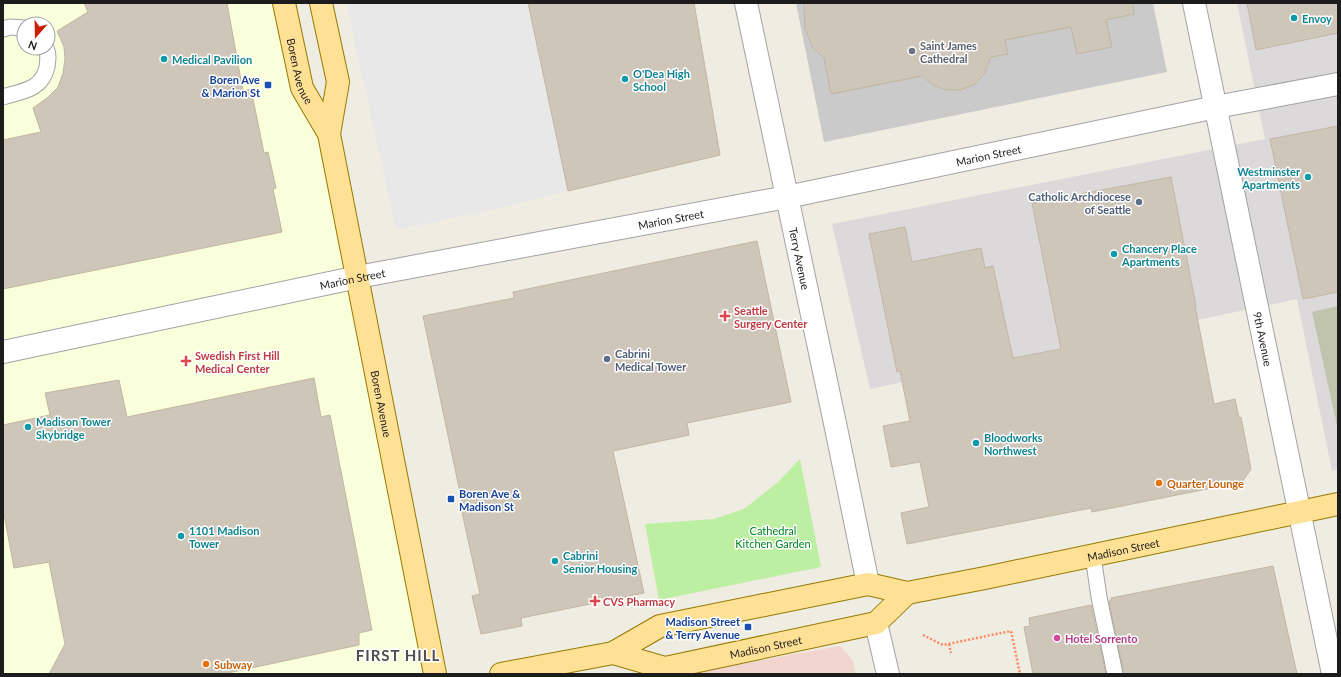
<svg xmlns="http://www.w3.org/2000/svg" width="1341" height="677" font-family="Lato,sans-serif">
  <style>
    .residential { fill: #dbd9d9 }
    .commercial { fill: #f2d5ce }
    .education { fill: #f9ffda; fill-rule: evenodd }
    .religious { fill: #cacaca }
    .construction { fill: #c0c4ac }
    .grass { fill: #bcefa1 }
    .parking { fill: #e8e8e8 }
    .building { fill: #cfc6ba; stroke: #c2b5a2 }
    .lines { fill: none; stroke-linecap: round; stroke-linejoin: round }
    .service-casing { stroke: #a3a3a3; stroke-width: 17 }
    .minor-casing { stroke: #a3a3a3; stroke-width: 24 }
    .tertiary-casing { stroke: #a3a3a3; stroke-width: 24 }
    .primary-casing { stroke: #957a00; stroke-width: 24 }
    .path { stroke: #ff8962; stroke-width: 2.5; stroke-dasharray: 2 2; stroke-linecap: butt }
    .service { stroke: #fff; stroke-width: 15 }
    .minor { stroke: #fff; stroke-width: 22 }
    .tertiary { stroke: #fff; stroke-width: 22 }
    .primary { stroke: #ffe196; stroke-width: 22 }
    .culture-dot { fill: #0f9aa8; stroke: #fff; stroke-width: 1.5 }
    .worship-dot { fill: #6b7280; stroke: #fff; stroke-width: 1.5 }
    .transit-dot { fill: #1a4fb4; stroke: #fff; stroke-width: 1.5 }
    .service-dot { fill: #5c6f8a; stroke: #fff; stroke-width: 1.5 }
    .health-dot { fill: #e0444e; stroke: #fff; stroke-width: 1.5 }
    .food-dot { fill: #e8710a; stroke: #fff; stroke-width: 1.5 }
    .hotel-dot { fill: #d1479c; stroke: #fff; stroke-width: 1.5 }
    .labels { text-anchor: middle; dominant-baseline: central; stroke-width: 3; stroke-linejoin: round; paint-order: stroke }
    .culture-label { font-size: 11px; font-weight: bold; fill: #0d838f; stroke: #fff; text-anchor: start }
    .worship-label { font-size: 11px; font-weight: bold; fill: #5b616d; stroke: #fff; text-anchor: start }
    .street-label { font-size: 11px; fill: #1c1c1c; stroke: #fff }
    .transit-label { font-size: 11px; font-weight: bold; fill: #164399; stroke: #fff; text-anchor: end }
    .service-label { font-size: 11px; font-weight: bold; fill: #4e5e75; stroke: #fff; text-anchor: end }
    .health-label { font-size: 11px; font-weight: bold; fill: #be3a42; stroke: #fff; text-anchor: start }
    .food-label { font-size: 11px; font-weight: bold; fill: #c56008; stroke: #fff; text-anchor: start }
    .park-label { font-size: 11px; fill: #01841f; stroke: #fff }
    .hotel-label { font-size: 11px; font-weight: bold; fill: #b23c85; stroke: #fff; text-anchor: start }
    .district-label { font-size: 15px; font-weight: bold; letter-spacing: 1px; fill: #4f4f4f; stroke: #fff }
  </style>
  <rect width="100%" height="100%" fill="#efece1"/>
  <path class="residential" d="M1237,3H1338V469L1332,471L1297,299L870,389L832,224L1265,139Z"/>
  <path class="commercial" d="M840,646L853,661L855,674H685Z"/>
  <path class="education" d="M3,3H296L435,674H3ZM24,24H48V48H24Z"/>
  <path class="religious" d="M796,3H1153L1167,72L824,142Z"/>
  <path class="construction" d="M1338,306V430L1312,312Z"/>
  <path class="grass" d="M800,459L821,567L659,600L645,524L714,519L744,509L777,483Z"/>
  <path class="parking" d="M346,3H527L568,191L505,207L396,230Z"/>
  <path class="building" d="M84,3H227L243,91L251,89L264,153L268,152L276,188L273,189L282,232L3,289V140L41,132L33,108L47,98L58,87L63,73L65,59L64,47L57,31L88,12Z
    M528,3H694L720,155L568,191Z
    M804,3H1133L1134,14L1106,20L1112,47L1077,54L1071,27L1005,40L1008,54L991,57L984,74L974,85L960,90H946L933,85L922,76L831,94L824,58L813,48L805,29Z
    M1247,3H1338V33L1256,50Z
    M1338,126V292L1303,299L1270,139Z
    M1171,177L1196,306H1195L1214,404L1235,399L1239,418L1241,417L1251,469L1242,482L1092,512L1091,508L907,544L901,513L929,507L920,462L891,467L883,426L910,421L900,371L897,372L869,234L905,227L912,262L981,248L985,268L993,266L1013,358L1061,349L1032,203Z
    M757,241L791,402L687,423L689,435L613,451L644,593L521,618L522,626L481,634L472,596L480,594L460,503L462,502L423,316L514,298L513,292Z
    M314,378L321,417L330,415L372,630L359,633V645L223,674H49L65,644L49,562L14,568L3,509V425L50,415L45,393L119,380L127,417Z
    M1273,566L1297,674H1124L1109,601H1111V598Z
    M1091,605L1106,674H1033L1024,627L1030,626L1029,618Z"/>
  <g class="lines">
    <defs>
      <path id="service" d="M3,29L10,27L24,28
        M3,97C22,91 42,90 47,67C48,60 49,55 46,48
        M1093,556L1099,597L1115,674"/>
      <g id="minor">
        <path id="s1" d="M746,3L836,428L868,584"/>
        <path id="s2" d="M3,352L358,277L787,197L1216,107L1338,84"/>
        <path d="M876,623L888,674"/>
      </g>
      <g id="tertiary">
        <path id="s3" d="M1194,3L1333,674"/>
      </g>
      <g id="primary">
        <path id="s4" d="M284,3L302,88L329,134L435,674"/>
        <path d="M321,3L338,82L329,134"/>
        <path id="s5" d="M613,653L665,668L876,623L907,593"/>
        <path id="s6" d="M501,674L613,653L660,626L868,584L907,593L985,578L1338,504"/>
      </g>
    </defs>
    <use href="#service" class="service-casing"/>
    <use href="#minor" class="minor-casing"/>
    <use href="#tertiary" class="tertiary-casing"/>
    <use href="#primary" class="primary-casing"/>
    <path class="path" d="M923,635L943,645L1011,631L1020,674
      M949,644L951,653"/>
    <use href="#service" class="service"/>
    <use href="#minor" class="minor"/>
    <use href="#tertiary" class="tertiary"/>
    <use href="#primary" class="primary"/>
  </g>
  <g class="culture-dot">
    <circle cx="1294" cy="18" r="4"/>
    <circle cx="164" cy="59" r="4"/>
    <circle cx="625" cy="79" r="4"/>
    <circle cx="1308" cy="177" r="4"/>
    <circle cx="1114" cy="254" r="4"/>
    <circle cx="28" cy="427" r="4"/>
    <circle cx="976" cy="443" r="4"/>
    <circle cx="181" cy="536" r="4"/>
    <circle cx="555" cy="561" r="4"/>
  </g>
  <circle class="worship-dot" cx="912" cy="51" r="4"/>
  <g class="transit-dot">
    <rect x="264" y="81" width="8" height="8" rx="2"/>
    <rect x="447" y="495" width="8" height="8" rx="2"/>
    <rect x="744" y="623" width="8" height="8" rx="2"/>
  </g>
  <g class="service-dot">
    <circle cx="1139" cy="202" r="4"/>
    <circle cx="607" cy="359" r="4"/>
  </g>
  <g class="health-dot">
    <path d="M723 310h4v4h4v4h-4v4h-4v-4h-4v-4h4z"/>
    <path d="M184 355h4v4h4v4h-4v4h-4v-4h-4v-4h4z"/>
    <path d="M593 595h4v4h4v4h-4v4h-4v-4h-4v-4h4z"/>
  </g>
  <g class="food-dot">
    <circle cx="1159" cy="483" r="4"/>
    <circle cx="206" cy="664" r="4"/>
  </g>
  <circle class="hotel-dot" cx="1057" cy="638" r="4"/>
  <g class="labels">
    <g class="culture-label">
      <text x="1302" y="18">Envoy</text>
      <text x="172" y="59">Medical Pavilion</text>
      <text x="633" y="73">O'Dea High<tspan x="633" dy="13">School</tspan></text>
      <text x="1300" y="171" text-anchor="end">Westminster<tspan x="1300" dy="13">Apartments</tspan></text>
      <text x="1122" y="248">Chancery Place<tspan x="1122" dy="13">Apartments</tspan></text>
      <text x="36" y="421">Madison Tower<tspan x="36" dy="13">Skybridge</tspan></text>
      <text x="984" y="437">Bloodworks<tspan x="984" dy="13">Northwest</tspan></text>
      <text x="189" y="530">1101 Madison<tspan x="189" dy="13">Tower</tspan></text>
      <text x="563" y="555">Cabrini<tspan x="563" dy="13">Senior Housing</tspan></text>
    </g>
    <g class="worship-label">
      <text x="920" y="45">Saint James<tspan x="920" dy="13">Cathedral</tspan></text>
    </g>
    <g class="street-label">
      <text stroke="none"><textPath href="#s4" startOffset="70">Boren Avenue</textPath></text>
      <text stroke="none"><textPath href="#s2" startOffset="1005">Marion Street</textPath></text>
      <text stroke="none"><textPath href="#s2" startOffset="681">Marion Street</textPath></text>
      <text stroke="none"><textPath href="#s1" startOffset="261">Terry Avenue</textPath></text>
      <text stroke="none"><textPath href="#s2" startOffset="357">Marion Street</textPath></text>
      <text stroke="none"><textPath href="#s3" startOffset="343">9th Avenue</textPath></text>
      <text stroke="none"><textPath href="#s4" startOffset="415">Boren Avenue</textPath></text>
      <text stroke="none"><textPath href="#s6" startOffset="641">Madison Street</textPath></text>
      <text stroke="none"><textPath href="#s5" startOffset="157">Madison Street</textPath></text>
    </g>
    <g class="transit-label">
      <text x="260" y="79">Boren Ave<tspan x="260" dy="13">&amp; Marion St</tspan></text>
      <text x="459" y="493" text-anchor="start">Boren Ave &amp;<tspan x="459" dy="13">Madison St</tspan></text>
      <text x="740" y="621">Madison Street<tspan x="740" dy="13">&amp; Terry Avenue</tspan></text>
    </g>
    <g class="service-label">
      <text x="1131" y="196">Catholic Archdiocese<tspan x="1131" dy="13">of Seattle</tspan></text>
      <text x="615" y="353" text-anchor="start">Cabrini<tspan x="615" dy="13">Medical Tower</tspan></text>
    </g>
    <g class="health-label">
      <text x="734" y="310">Seattle<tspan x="734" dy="13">Surgery Center</tspan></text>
      <text x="195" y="355">Swedish First Hill<tspan x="195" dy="13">Medical Center</tspan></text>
      <text x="603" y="601">CVS Pharmacy</text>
    </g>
    <g class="food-label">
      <text x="1167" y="483">Quarter Lounge</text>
      <text x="214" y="664">Subway</text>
    </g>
    <g class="park-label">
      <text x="773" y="530">Cathedral<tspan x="773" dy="13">Kitchen Garden</tspan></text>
    </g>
    <g class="hotel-label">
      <text x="1065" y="638">Hotel Sorrento</text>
    </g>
    <g class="district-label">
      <text x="398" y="655">FIRST HILL</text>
    </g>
  </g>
  <rect width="1341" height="677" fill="none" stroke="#1c1c1c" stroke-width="8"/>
  <g transform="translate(36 36) rotate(200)"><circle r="19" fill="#ffffff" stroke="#a4a4a4"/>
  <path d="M0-3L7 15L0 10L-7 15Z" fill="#c91e00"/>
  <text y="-6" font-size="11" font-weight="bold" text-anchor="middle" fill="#1c1c1c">N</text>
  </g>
</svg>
